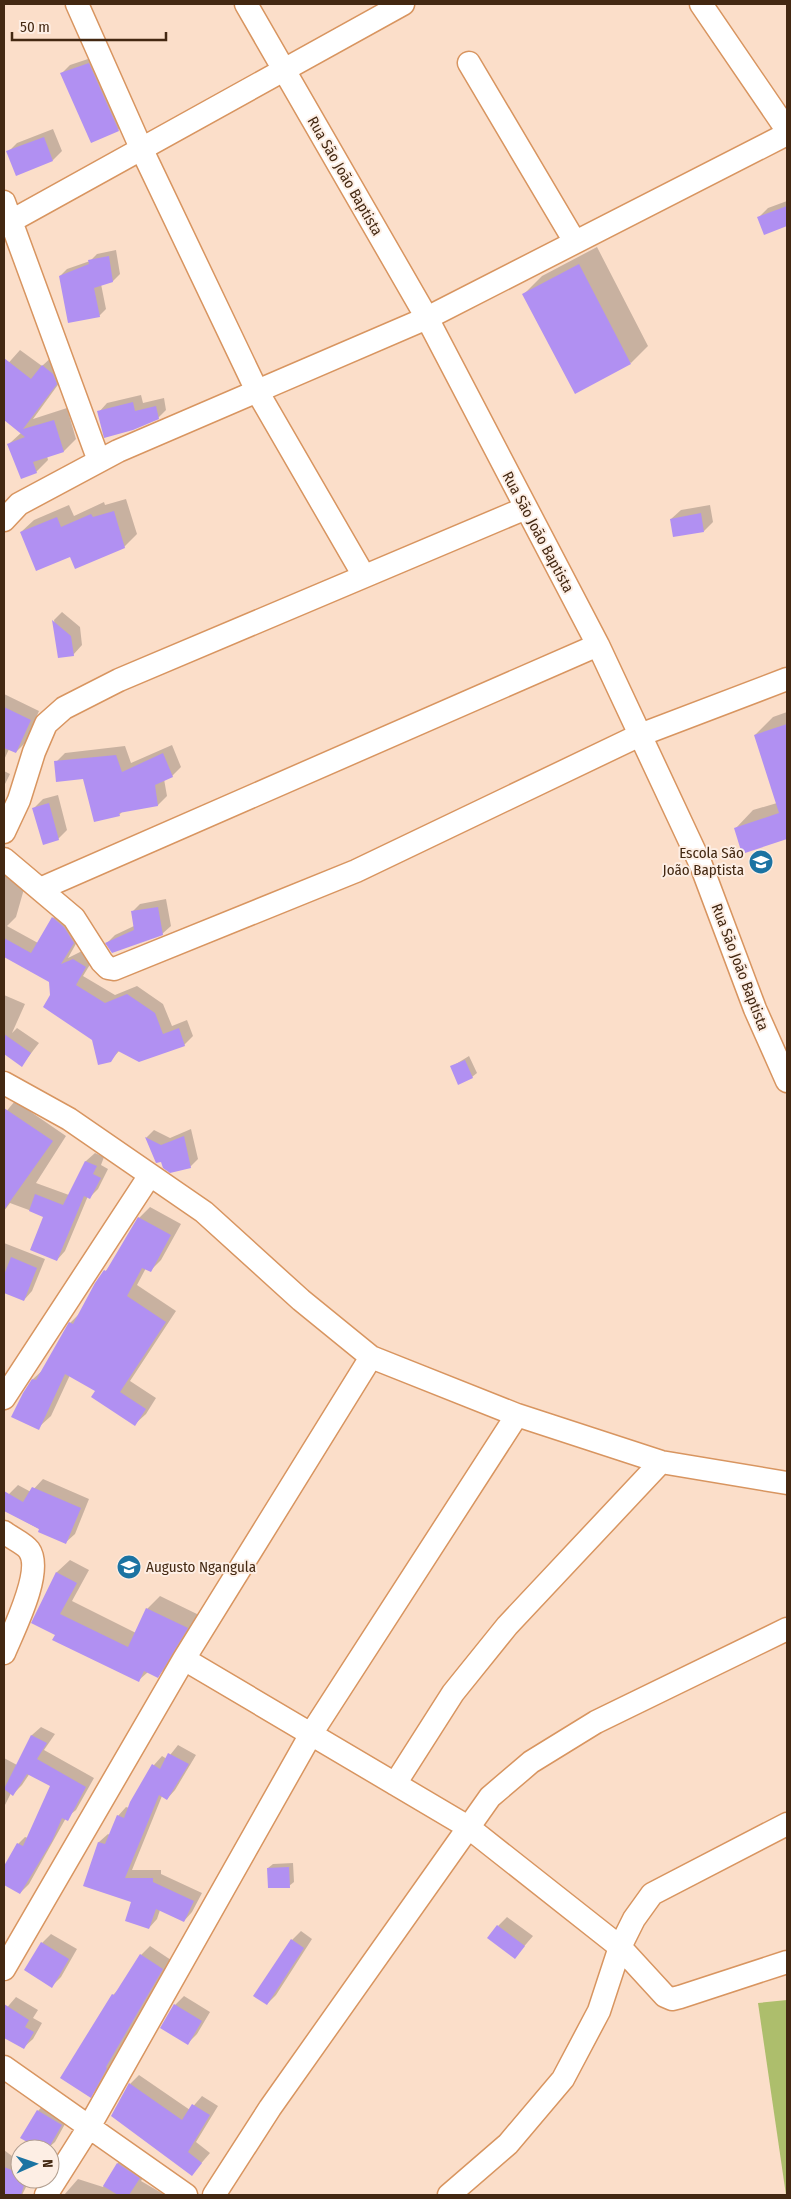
<svg xmlns="http://www.w3.org/2000/svg" width="791" height="2199" font-family="'Fira Sans Condensed',sans-serif">
  <style>
    .green { fill: #adbe6c }
    .shadow { fill: #0003 }
    .building { fill: #b190f2 }
    .lines { fill: none; stroke-linecap: round; stroke-linejoin: round }
    .minor-casing { stroke: #d89560; stroke-width: 25 }
    .minor { stroke: #fff; stroke-width: 22 }
    .labels { text-anchor: middle; dominant-baseline: central; stroke-width: 4; stroke-linejoin: round; paint-order: stroke }
    .street-label { font-size: 15px; fill: #432812; stroke: #fdeee4 }
    .poi-label { font-size: 15px; fill: #432812; stroke: #fdeee4; text-anchor: end }
  </style>
  <rect width="100%" height="100%" fill="#fbdec9"/>
  <path class="green" d="M787,2000V2195H786L758,2003Z"/>
  <path class="shadow" d="M97,56L127,122L118,130L62,73L70,65Z
    M53,129L62,151L53,160L8,152L17,143Z
    M787,201V225L764,233L759,217L768,208Z
    M597,247L648,346L631,363L524,294L542,276Z
    M116,250L120,274L113,281L101,284L106,309L99,316L60,276L67,269L90,261L97,254Z
    M20,350L42,366L55,354L68,371L33,419L67,408L76,439L64,451L47,456L48,460L36,472L10,443L22,432L4,419V368Z
    M141,395L143,403L164,398L166,410L158,418L99,412L107,403Z
    M126,499L137,534L124,547L21,532L34,520L69,505L74,516L104,502L105,505Z
    M710,505L713,522L704,531L671,519L681,510Z
    M62,612L80,627L82,645L73,655L59,657L54,620Z
    M4,694L39,711L25,743L16,752L9,749L4,760Z
    M787,712V838L743,852L736,828L753,810L777,803L755,735L773,717Z
    M172,745L181,767L172,776L164,779L167,796L158,805L123,811L119,815L84,777L56,762L65,753L125,746L131,763Z
    M4,771L10,774L4,786Z
    M58,795L67,830L58,839L34,808L43,799Z
    M4,875L26,882L16,917L7,926L38,943L53,918L62,909L82,933L68,958L82,951L94,958L83,976L115,995L137,986L163,1004L172,1026L187,1020L193,1036L184,1045L120,1050L110,1061L93,1039L51,995L50,981L4,956Z
    M166,899L171,926L162,934L107,943L115,935L134,926L132,912L140,904Z
    M4,995L25,1004L12,1033L17,1028L39,1043L22,1065L4,1053Z
    M469,1056L477,1073L472,1077L451,1067Z
    M15,1101L66,1136L36,1183L69,1195L86,1161L95,1153L104,1157L101,1165L108,1169L98,1189L90,1197L88,1196L65,1251L57,1260L45,1216L10,1203L4,1211V1114Z
    M191,1129L198,1159L190,1167L162,1160L156,1161L146,1138L154,1130L170,1138Z
    M150,1207L181,1224L161,1260L150,1271L146,1268L137,1285L176,1311L130,1381L156,1398L146,1414L135,1424L97,1390L70,1375L51,1416L40,1426L33,1379L44,1369L70,1323L81,1312L96,1283L113,1262L139,1218Z
    M4,1243L45,1259L32,1291L24,1300L4,1292Z
    M43,1479L89,1499L75,1534L65,1543L4,1510L9,1494L18,1485L31,1492Z
    M70,1560L89,1570L72,1601L136,1633L147,1609L160,1596L199,1615L170,1663L158,1676L148,1672L139,1680L33,1622L57,1572Z
    M41,1727L55,1734L44,1750L94,1778L76,1810L66,1818L29,1884L20,1893L4,1884V1868L16,1846L25,1837L28,1838L52,1785L30,1773L22,1785L13,1794L11,1793L4,1807V1758L17,1765L32,1735Z
    M178,1745L196,1755L175,1790L167,1799L162,1796L132,1870H161V1874L202,1893L192,1912L184,1921L160,1910L157,1919L149,1928L132,1901L85,1885L99,1842L108,1834L110,1835L118,1816L126,1807L129,1808L154,1765L162,1756L167,1759Z
    M293,1863L294,1882L289,1886L268,1868L273,1864Z
    M507,1917L533,1936L515,1957L498,1926Z
    M301,1931L312,1939L276,1995L267,2004L292,1940Z
    M51,1934L77,1949L61,1977L52,1986L42,1943Z
    M150,1946L171,1960L114,2058L115,2059L99,2087L90,2096L113,1995L122,1986L141,1955Z
    M184,1996L210,2012L197,2034L188,2043L175,2005Z
    M16,1997L38,2010L33,2018L42,2023L33,2039L23,2048L4,2036V2011Z
    M139,2075L190,2110L202,2096L218,2106L196,2142L210,2153L192,2174L130,2084Z
    M47,2101L70,2115L55,2142L47,2149H42L38,2111Z
    M4,2150L20,2162V2179H30L22,2195L4,2194Z
    M129,2152L150,2167L141,2181L165,2195H64L78,2179L103,2187L118,2163Z"/>
  <path class="building" d="M89,63L119,131L91,143L60,73Z
    M44,137L53,161L16,176L6,151Z
    M787,206V226L764,235L757,217Z
    M109,256L113,282L94,288L100,317L68,323L59,276L89,264L88,260Z
    M579,264L631,364L575,394L522,294Z
    M4,358L31,379L42,365L53,374L57,384L23,429L54,420L64,452L33,462L37,473L21,479L7,444L25,437L4,420Z
    M133,402L135,411L156,406L159,419L133,430L104,438L97,411Z
    M114,511L125,548L75,569L70,557L36,571L20,532L57,517L61,527L91,514L93,517Z
    M701,513L704,532L673,537L670,519Z
    M52,620L71,636L74,656L58,658Z
    M4,707L31,720L16,753L4,748Z
    M787,724V839L742,854L734,828L779,813L754,735Z
    M163,753L173,777L155,785L158,806L119,813L120,816L94,822L83,779L56,782L54,761L116,755L122,772Z
    M49,803L59,840L43,845L32,808Z
    M158,907L163,935L112,953L105,943L134,930L131,911Z
    M52,917L64,927L74,943L61,964L73,959L86,967L76,985L105,1003L127,994L155,1013L163,1034L179,1028L185,1046L139,1062L118,1051L111,1062L98,1065L92,1040L43,1007L50,995L49,982L4,957V938L31,953Z
    M4,1034L31,1053L22,1067L4,1054Z
    M465,1060L473,1078L458,1085L450,1066Z
    M4,1108L53,1141L4,1210Z
    M184,1136L191,1168L170,1173L163,1168L161,1162L156,1163L145,1137L161,1145Z
    M85,1161L97,1166L93,1174L101,1178L90,1199L84,1196L57,1261L30,1250L43,1217L29,1211L35,1194L63,1205Z
    M138,1217L171,1235L151,1272L142,1268L127,1296L166,1322L120,1392L146,1409L135,1426L91,1397L95,1391L65,1374L39,1430L11,1417L23,1393L32,1379L36,1380L69,1322L73,1324L95,1283L104,1270L106,1271Z
    M11,1257L37,1268L24,1301L4,1293V1275Z
    M32,1487L81,1508L66,1544L38,1532L39,1529L4,1511V1491L23,1502Z
    M56,1572L77,1583L60,1614L128,1647L146,1608L188,1628L158,1678L144,1671L139,1682L52,1640L55,1635L31,1623Z
    M31,1735L47,1743L37,1759L86,1787L68,1821L62,1818L52,1841L20,1894L4,1885V1866L17,1843L23,1846L50,1786L27,1774L13,1796L4,1789Z
    M168,1753L189,1764L167,1800L159,1795L125,1878H153V1882L194,1901L184,1922L156,1909L149,1929L125,1921L131,1902L83,1886L98,1842L105,1844L117,1815L124,1818L130,1802L152,1764L160,1769Z
    M289,1867L290,1888H268L267,1868Z
    M497,1925L525,1946L515,1959L487,1938Z
    M291,1939L304,1948L267,2005L253,1996Z
    M41,1942L69,1959L52,1988L24,1970Z
    M140,1954L163,1969L106,2067L107,2068L91,2098L60,2078L112,1994L114,1995Z
    M4,2004L29,2020L25,2027L34,2032L24,2049L4,2038Z
    M174,2004L202,2021L188,2045L160,2028Z
    M129,2083L182,2120L192,2104L210,2115L188,2152L202,2163L192,2176L111,2116Z
    M37,2110L62,2125L48,2149H40L20,2138Z
    M117,2163L140,2178L129,2195H118L103,2186Z
    M4,2167L20,2173V2179H26L21,2195H4Z"/>
  <g class="lines">
    <defs>
      <path id="minor" d="M77,4L141,148L257,391L364,576
        M246,4L427,318L598,645L701,865L755,1009L787,1081
        M701,4L787,130
        M469,63L575,242
        M4,202L99,461
        M4,225L403,4
        M4,520L19,504L118,451L427,318L787,134
        M4,832L19,800L34,752L46,724L64,708L119,680L526,508
        M4,859L74,918L102,962L108,968L114,969L356,871L640,735L787,679
        M40,889L598,645
        M4,1083L69,1119L204,1212L301,1300L371,1357L517,1415L661,1462L787,1483
        M4,1398L150,1175
        M4,1532C11,1538 24,1543 29,1550C44,1571 13,1631 4,1653
        M184,1659L468,1827L620,1947L665,1996L672,1999L680,1997L787,1962
        M395,1784L453,1693L507,1626L661,1462
        M4,1969L184,1659L371,1357
        M4,2067L186,2195
        M46,2195L89,2127L311,1734L517,1415
        M214,2195L270,2108L490,1797L531,1762L596,1722L787,1629
        M449,2195L508,2144L563,2079L599,2011L620,1947L634,1919L652,1894L787,1824"/>
    </defs>
    <use href="#minor" class="minor-casing"/>
    <use href="#minor" class="minor"/>
  </g>
  <defs>
    <symbol id="school-disc" viewBox="-11 -11 22 22"><circle r="9.5" fill="#1b73a2" stroke="#fdeee4"/><path d="M0-5L7-2L0 1L-7-2ZM-4 1L0 2.5L4 1V4Q0 6-4 4Z" fill="#fff"/></symbol>
  </defs>
  <g fill-rule="evenodd">
    <use href="#school-disc" x="747" y="848" width="28" height="28"/>
    <use href="#school-disc" x="115" y="1553" width="28" height="28"/>
  </g>
  <g class="labels">
    <g class="street-label">
      <text transform="translate(345 176) rotate(60)">Rua São João Baptista</text>
      <text transform="translate(538 532) rotate(62)">Rua São João Baptista</text>
      <text transform="translate(740 967) rotate(69)">Rua São João Baptista</text>
    </g>
    <g class="poi-label">
      <text x="744" y="853">Escola São<tspan x="744" dy="17">João Baptista</tspan></text>
      <text x="146" y="1567" text-anchor="start">Augusto Ngangula</text>
    </g>
  </g>
  <rect width="791" height="2199" fill="none" stroke="#432812" stroke-width="10"/>
  <g transform="translate(35 2164) rotate(88)"><circle r="24" fill="#fdeee4" stroke="#b39f90"/>
  <path d="M0-4L9 19L0 12L-9 19Z" fill="#1b73a2"/>
  <text y="-8" font-size="14" font-weight="bold" text-anchor="middle" fill="#432812">N</text>
  </g>
  <path d="M12 32v8h154v-8" fill="none" stroke="#432812" stroke-width="2.5"/>
  <text x="20" y="32" font-size="15" fill="#432812" stroke="#fdeee4" stroke-width="4" paint-order="stroke">50 m</text>
</svg>
